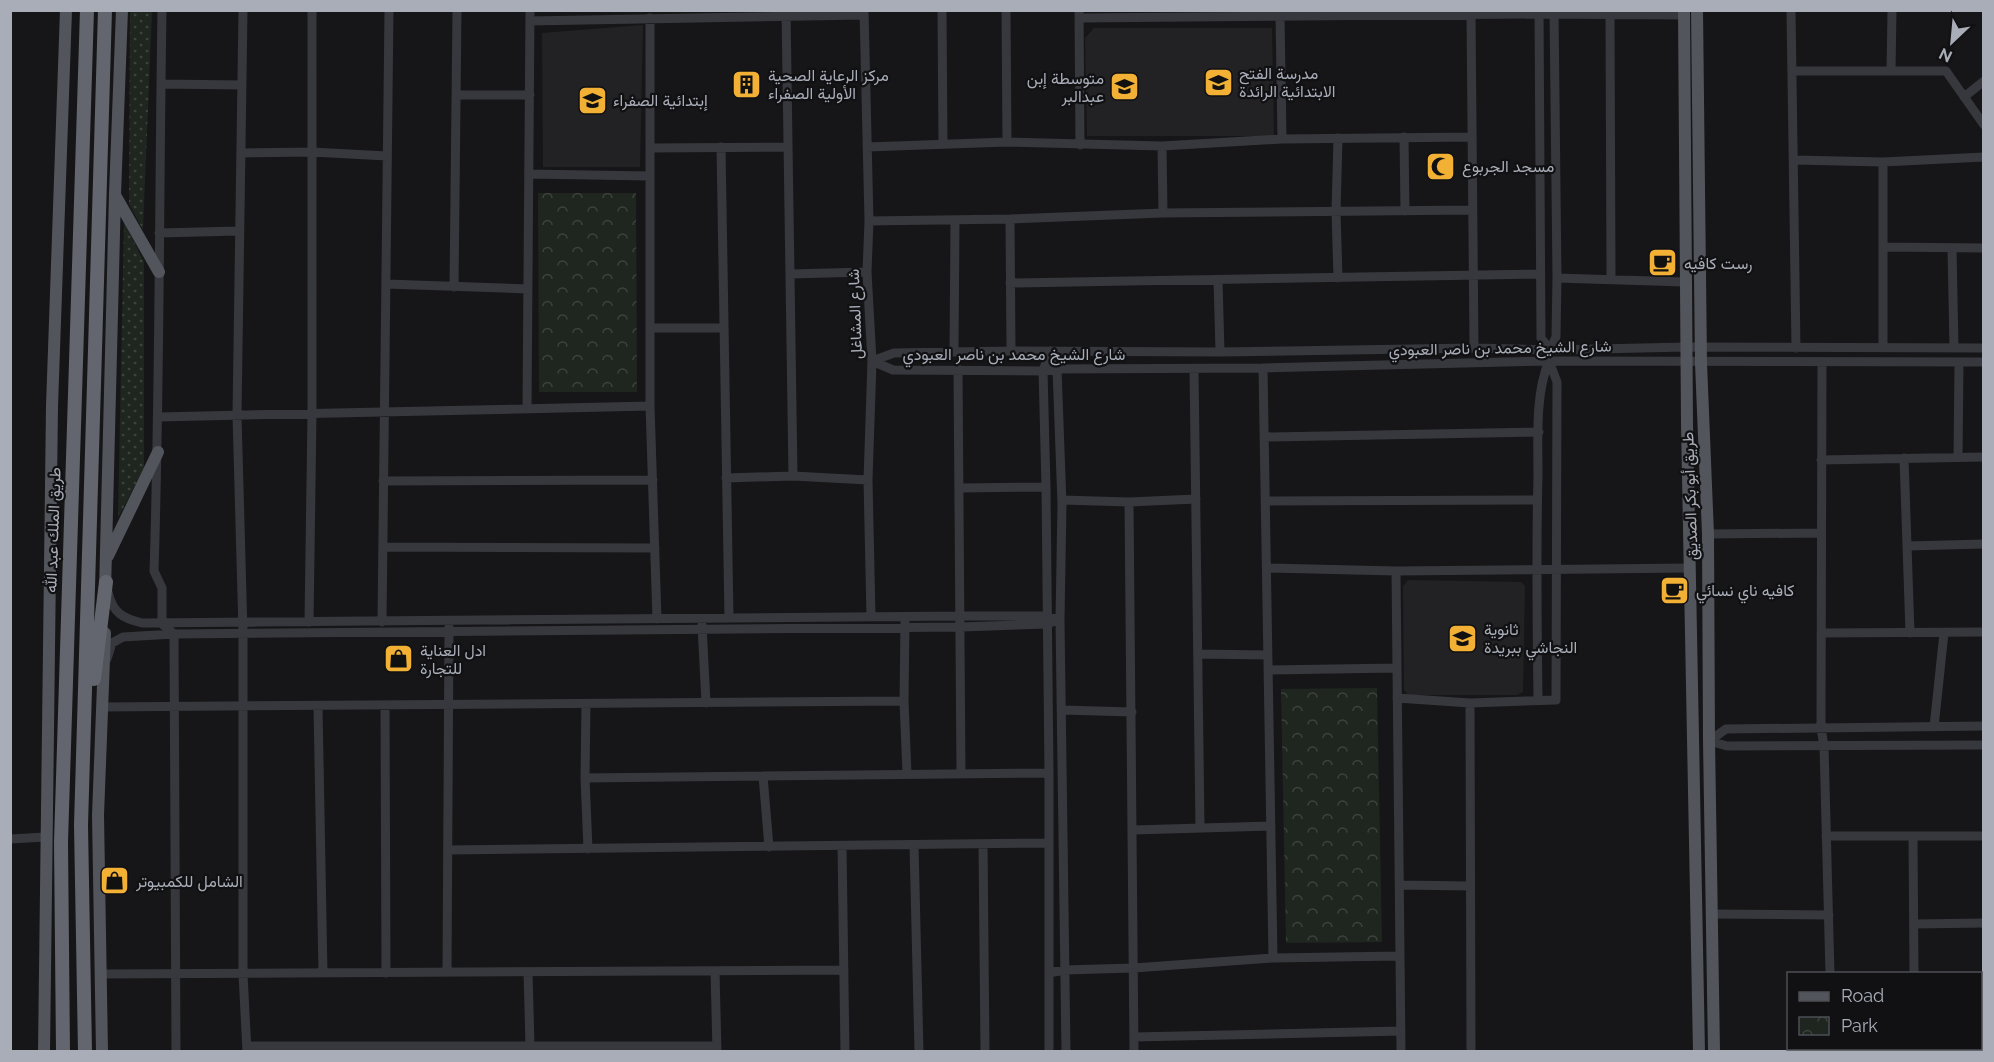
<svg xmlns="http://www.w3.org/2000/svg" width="1994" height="1062" font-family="Raleway,Vazirmatn,sans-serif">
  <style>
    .built { fill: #222225 }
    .grass { fill: url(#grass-dots) }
    .park { fill: url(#park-crowns) }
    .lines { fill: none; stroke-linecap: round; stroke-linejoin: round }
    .minor { stroke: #37383d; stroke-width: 9 }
    .major { stroke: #53555c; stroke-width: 12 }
    .highway { stroke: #63666e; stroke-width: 14 }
    .labels { text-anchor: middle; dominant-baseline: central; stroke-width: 4.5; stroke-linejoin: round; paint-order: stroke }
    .poi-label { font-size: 16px; fill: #a8adb8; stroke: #111113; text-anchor: start }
    .street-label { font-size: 16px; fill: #a8adb8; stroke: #111113 }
  </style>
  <defs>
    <pattern id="grass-dots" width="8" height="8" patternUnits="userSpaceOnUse" patternTransform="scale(1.5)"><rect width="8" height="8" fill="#1e261f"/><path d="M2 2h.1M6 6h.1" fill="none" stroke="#3c433d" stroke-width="1.8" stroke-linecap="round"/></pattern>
    <pattern id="park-crowns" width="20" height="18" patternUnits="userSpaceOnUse" patternTransform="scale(1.5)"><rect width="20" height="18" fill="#1e261f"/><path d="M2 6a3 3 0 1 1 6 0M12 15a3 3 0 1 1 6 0" fill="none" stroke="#3c433d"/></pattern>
  </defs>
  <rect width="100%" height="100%" fill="#161618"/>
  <path class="built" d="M643,25L640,167H543L542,33Z
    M1094,28H1272L1274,136H1087L1085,38Z
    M1408,580L1521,582L1525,586L1523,692L1517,695H1408L1404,690L1403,586Z"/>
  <path class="grass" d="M130,11H152L143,230L129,204Z
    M124,222L144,262V468L118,518Z"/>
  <path class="park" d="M538,193H636L637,392H539Z
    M1377,688L1382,942L1286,943L1281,689Z"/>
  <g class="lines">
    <path class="minor" d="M162,10C159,197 160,384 154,571L162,588V624L174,634L176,1052
      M243,10L237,415L243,632V974L247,1052
      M786,10L793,476
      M864,10L869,221L867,272L872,361L868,480L871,617
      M942,10L943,143
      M1006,10L1007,142
      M1079,10L1080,145
      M1539,10L1541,338L1550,350L1556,337L1557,278L1554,10
      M1791,10L1796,348
      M1471,14L1474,348
      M1610,15L1611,279
      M1280,16L1282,139
      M650,18V406L657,619
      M1080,18L1539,14L1684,15
      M530,21L864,15
      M1792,71H1946L1984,125
      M1891,71L1892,10
      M161,84L242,85
      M456,95H530
      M1964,97L1984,81
      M1404,137L1405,211
      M1162,146L1163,213
      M721,147L729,618
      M867,147L1007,142L1162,146L1282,139L1472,137
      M650,148L788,147
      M241,153L312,152L387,156
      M1794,160L1883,162L1984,157
      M1883,162V347
      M529,174L650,176
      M1010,219L1011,351
      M869,221L1010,219L1163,213L1472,210
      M159,233L239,231
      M1883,247L1984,248
      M1952,248L1954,348
      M790,274L867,272
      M1338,278L1336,211L1338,138
      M1557,278L1684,282
      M1218,280L1220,352
      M1010,283L1540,274
      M386,284L528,289
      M454,287L457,10
      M650,328H724
      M1050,351L1057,369L1062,504L1060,620L1066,1052
      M954,352L955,220
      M872,361L893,370L1043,371L1057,369L1263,368L1549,361L1984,362
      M872,361L894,353L1011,351L1220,352L1474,348L1550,350L1687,347L1984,348
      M1822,362L1821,728L1824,746L1830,974
      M1263,368L1273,958
      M958,369L961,774
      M1194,369L1200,828
      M527,409L530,10
      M159,417L650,406
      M1265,437L1539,432
      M1958,457L1959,362
      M1904,458L1910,633
      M1821,460L1984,457
      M726,478L793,476L868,480
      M383,481L653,480
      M960,488L1046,487
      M1062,500L1129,502L1196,499
      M1266,501L1537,500
      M1129,502L1134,1052
      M1708,534L1821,533
      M1907,546L1984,544
      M383,547L655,548
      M1267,568L1396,571L1690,568
      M1396,571L1401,1052
      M108,592C113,613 122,618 142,623L961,616H1046L1060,620
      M905,621L904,701L907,774
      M309,622L312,413V10
      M382,622L389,10
      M702,625L706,703
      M1821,633L1984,632
      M1198,654L1268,655
      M107,659L112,643L123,637L174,634L961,627L1046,624L1060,620
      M1268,670L1397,668
      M1397,698L1470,703L1556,700L1557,382L1549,361
      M1538,699C1537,624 1536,550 1538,475C1538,440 1535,393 1549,361
      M1470,703L1471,1052
      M586,704L585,778L588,849
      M385,706L386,973
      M102,707L904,701
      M318,707L323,973
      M1062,710L1132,712
      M1934,727L1944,633
      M1709,741L1726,729L1984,726
      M1709,741L1727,746L1984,745
      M763,776L769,847
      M585,778L1049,773
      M1133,830L1271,826
      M1826,836H1984
      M1913,836L1914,974
      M10,839L46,837
      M983,844L985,1052
      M914,845L919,1052
      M842,846L845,1052
      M448,850L1048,843
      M1399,885L1470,886
      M1711,914L1829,915
      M1914,924L1984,923
      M715,971L717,1052
      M447,972L449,627
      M528,972L530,1046
      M1049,973L1064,970L1134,968L1273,958L1400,956
      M100,974L844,970
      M1980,1009L1984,1008
      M1134,1037L1401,1031
      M247,1046H717
      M1832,1048V1052
      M1049,1052V773L1046,487L1043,371L1050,351"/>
    <path class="major" d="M1684,10L1687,424L1699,1052
      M1697,10L1701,363L1708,534L1709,741L1714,1052
      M115,195L159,272
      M108,556L158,452
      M105,591L115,194L122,10
      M44,1052L52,406L66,10
      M102,1052L98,815L105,633"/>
    <path class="highway" d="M94,679L106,582
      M63,1052L61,842L87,10
      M85,1052L81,825L105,10"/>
  </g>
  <defs>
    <symbol id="school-square" viewBox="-11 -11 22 22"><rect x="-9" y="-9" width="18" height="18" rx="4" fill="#f2b134" stroke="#111113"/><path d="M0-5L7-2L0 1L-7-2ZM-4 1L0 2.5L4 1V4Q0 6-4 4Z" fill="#111"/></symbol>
    <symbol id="building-square" viewBox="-11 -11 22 22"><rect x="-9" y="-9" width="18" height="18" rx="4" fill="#f2b134" stroke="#111113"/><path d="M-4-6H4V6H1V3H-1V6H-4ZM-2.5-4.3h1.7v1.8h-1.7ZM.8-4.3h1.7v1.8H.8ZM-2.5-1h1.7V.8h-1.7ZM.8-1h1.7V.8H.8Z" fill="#111"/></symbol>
    <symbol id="mosque-square" viewBox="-11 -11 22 22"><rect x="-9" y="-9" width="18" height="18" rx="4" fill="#f2b134" stroke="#111113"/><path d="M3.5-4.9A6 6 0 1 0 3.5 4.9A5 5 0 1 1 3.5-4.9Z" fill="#111"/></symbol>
    <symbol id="cafe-square" viewBox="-11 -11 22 22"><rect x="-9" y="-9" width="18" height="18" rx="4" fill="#f2b134" stroke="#111113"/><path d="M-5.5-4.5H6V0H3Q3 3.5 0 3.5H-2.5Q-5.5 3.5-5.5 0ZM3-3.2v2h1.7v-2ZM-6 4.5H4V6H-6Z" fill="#111"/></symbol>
    <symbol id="shop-square" viewBox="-11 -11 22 22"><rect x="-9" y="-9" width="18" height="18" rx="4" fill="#f2b134" stroke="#111113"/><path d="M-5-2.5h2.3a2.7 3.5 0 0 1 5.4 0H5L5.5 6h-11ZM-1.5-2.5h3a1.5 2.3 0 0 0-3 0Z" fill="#111"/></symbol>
  </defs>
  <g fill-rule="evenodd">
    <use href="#school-square" x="1202" y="66" width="33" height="33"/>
    <use href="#building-square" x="730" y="68" width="33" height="33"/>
    <use href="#school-square" x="1108" y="70" width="33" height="33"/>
    <use href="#school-square" x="576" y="84" width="33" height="33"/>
    <use href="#mosque-square" x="1424" y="150" width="33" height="33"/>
    <use href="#cafe-square" x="1646" y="246" width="33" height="33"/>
    <use href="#cafe-square" x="1658" y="574" width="33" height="33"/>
    <use href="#school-square" x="1446" y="622" width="33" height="33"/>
    <use href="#shop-square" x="382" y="642" width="33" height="33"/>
    <use href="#shop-square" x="98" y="864" width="33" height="33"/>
  </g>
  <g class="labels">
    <g class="poi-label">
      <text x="1239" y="73">مدرسة الفتح<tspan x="1239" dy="18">الابتدائية الرائدة</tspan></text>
      <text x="768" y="75">مركز الرعاية الصحية<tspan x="768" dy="18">الأولية الصفراء</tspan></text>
      <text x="1104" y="78" text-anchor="end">متوسطة إبن<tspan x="1104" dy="18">عبدالبر</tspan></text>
      <text x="613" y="100">إبتدائية الصفراء</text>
      <text x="1462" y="166">مسجد الجربوع</text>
      <text x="1684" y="263">رست كافيه</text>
      <text x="1696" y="590">كافيه ناي نسائي</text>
      <text x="1484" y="629">ثانوية<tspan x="1484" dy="18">النجاشي ببريدة</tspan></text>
      <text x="420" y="650">ادل العناية<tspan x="420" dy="18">للتجارة</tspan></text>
      <text x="136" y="881">الشامل للكمبيوتر</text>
    </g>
    <g class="street-label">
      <text transform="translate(855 314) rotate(-92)">شارع المشاغل</text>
      <text transform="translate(1500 348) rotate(-1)">شارع الشيخ محمد بن ناصر العبودي</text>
      <text x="1014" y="354">شارع الشيخ محمد بن ناصر العبودي</text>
      <text transform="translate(1690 496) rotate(-92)">طريق أبو بكر الصديق</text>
      <text transform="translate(53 530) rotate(-88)">طريق الملك عبد الله</text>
    </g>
  </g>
  <rect width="1994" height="1062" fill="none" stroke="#a8adb8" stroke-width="24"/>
  <rect x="1787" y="972" width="195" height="78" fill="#111113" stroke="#4d4f55" stroke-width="1.5"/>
  <rect x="1799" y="992" width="30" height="9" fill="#53555c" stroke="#4d4f55" stroke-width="1.5"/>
  <text x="1841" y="1002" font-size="18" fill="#a8adb8">Road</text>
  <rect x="1799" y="1017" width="30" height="18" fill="url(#park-crowns)" stroke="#4d4f55" stroke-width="1.5"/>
  <text x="1841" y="1032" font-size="18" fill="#a8adb8">Park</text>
  <g transform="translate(1952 42) rotate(206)" stroke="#111113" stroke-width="4.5" paint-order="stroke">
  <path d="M0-4.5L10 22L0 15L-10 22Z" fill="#a8adb8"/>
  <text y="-9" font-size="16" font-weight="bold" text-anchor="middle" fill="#a8adb8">N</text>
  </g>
</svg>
